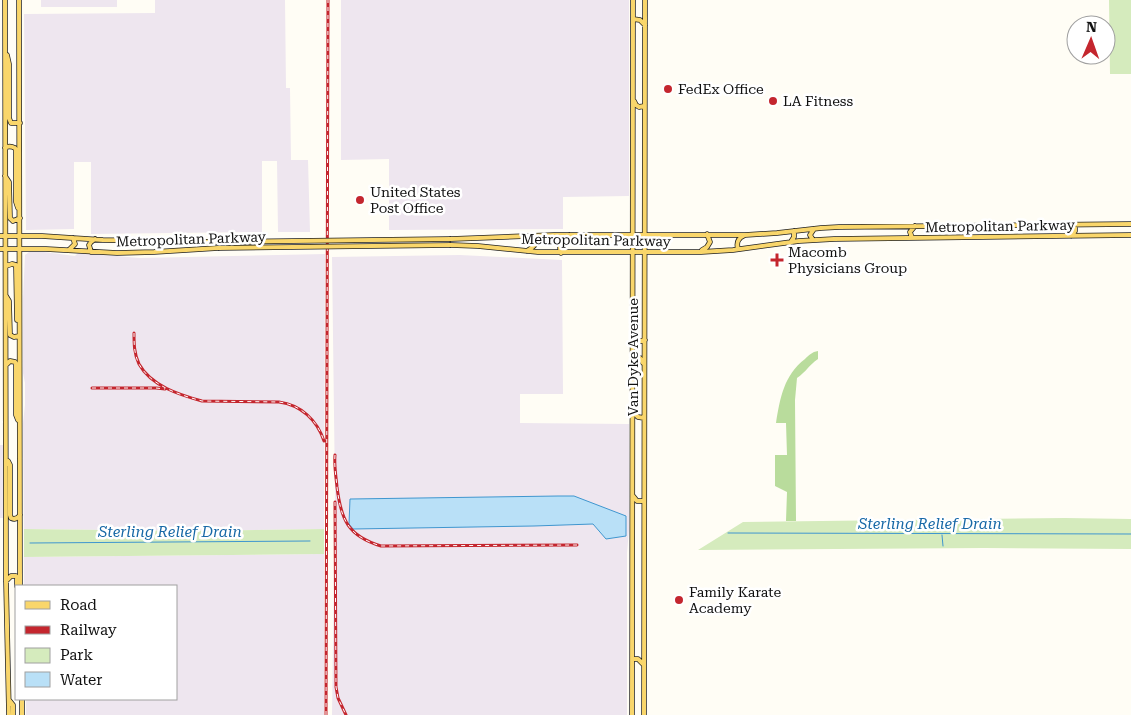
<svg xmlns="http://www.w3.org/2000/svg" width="1131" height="715" font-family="'Roboto Serif',serif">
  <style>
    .industrial { fill: #eee6ef }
    .green { fill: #d5ebbd }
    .forest { fill: #b9dc9c }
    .water { fill: #b9e0f7; stroke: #3f96cf }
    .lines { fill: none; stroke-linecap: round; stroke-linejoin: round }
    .stream { stroke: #3f96cf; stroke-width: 1 }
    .major-casing { stroke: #222; stroke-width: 5.5 }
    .major { stroke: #f9d66b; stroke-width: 4 }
    .rail-casing { stroke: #c4262e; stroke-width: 3 }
    .rail { stroke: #fff; stroke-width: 1; stroke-dasharray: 4; stroke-linecap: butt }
    .major-bridge-casing { stroke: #222; stroke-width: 5.5; stroke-linecap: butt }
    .major-bridge { stroke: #f9d66b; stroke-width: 4 }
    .poi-dot { fill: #c4262e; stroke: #fff; stroke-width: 2 }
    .labels { text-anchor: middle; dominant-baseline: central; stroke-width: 5; stroke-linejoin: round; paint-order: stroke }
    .poi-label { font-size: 14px; fill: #111; stroke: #fff; text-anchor: start }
    .street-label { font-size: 14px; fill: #111; stroke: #fff }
    .water-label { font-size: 15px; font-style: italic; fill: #1768a6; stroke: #fff }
  </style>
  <rect width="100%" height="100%" fill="#fffdf5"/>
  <path class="industrial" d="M41,0H117V7H41Z
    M155,0H285L286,88H290L291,160H308L310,232H278L277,161H262V232L91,234V162H74V229L26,230L24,14L155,13Z
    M341,0H629V196L563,197V229L389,230V159L341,160Z
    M29,252H44L75,256L78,253L140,258L325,254L324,529L190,531L24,529L23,423L25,405V383L23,373V299L25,255Z
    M460,255L562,260L563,394H520V423L629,424V530L627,553V715H332L335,492L332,257Z
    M0,445H3L4,518H0Z
    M324,554V715H26V699H176V586H24V557Z"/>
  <path class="green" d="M1109,0H1131V74H1110Z
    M1065,518L1131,519V549L984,548L698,550L743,522Z
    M24,529L190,531L324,529V554L24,557Z"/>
  <path class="forest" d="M818,351V359C809,365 806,372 797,378L795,400L796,521H786L787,492L775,486V455H787L786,423H776C780,398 784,375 805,359C809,355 812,352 818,351Z"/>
  <path class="water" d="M558,496H574L626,516V536L606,539L593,524L534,526L353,529L349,524L350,499Z"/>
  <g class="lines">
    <path class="stream" d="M728,533L1131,534
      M942,535L943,546
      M30,543L310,541"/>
    <defs>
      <path id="major" d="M5,0L6,581L9,715
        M19,0L20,586
        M633,19L640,20L645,25
        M7,55L9,64V118L11,123H20
        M634,101L636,105L639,107L644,106
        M5,148C8,146 11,146 15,148L16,151V202L18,208
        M5,176L9,182L10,218L13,221L20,218
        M0,236H42L103,240L219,242
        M1071,236L1075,231V228L1073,225
        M912,238L910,232L915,226
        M451,239L554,235H745L777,233L821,228L839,227L1131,224
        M813,240L810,235L814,229
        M790,243L794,237V231
        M451,245L478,246L538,252H701L733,250L799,241L834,239L1131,235
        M0,249H46L117,253L154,252L218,248
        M738,249C736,242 738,238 745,235
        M69,250L75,244L73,238
        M702,250L707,247L710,242L707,234
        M527,251C533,247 539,244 534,236
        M91,252L89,245L91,242L95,239
        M561,253C558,244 562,240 569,235
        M6,266L12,264L16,265V266L17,320
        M6,296L9,301L10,335L14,337L19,336
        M634,333L638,340L641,341L645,340
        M633,358H640L643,363
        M7,364L10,361L15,362L16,364V415L18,420
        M633,412L638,417L644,418
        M8,461L10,465V515L11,518C15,520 18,518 20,515
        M633,496L637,501H643
        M6,581L11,576H16L17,578V586
        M632,659H638L643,664
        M22,699V715
        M9,700L13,705V715
        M632,715L633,0
        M644,715L645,0"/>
    </defs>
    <use href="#major" class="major-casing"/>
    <use href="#major" class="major"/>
    <defs>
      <path id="rail" d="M134,333C134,343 134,354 139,364C151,386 180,395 202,401L279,402C301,405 317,420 324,441
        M92,388H156L165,389
        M335,455C334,466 336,476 337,487C341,520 348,536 381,546L577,545
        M335,502L336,687L338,698L346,715
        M326,715L328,0"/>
    </defs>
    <use href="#rail" class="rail-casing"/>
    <use href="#rail" class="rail"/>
    <defs>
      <path id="major-bridge" d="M219,242L451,239
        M218,248L451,245"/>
    </defs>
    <use href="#major-bridge" class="major-bridge-casing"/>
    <use href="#major-bridge" class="major-bridge"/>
  </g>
  <g class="poi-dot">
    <circle cx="668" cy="89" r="5"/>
    <circle cx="773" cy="101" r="5"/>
    <circle cx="360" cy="200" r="5"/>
    <path d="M774.5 252.5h5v5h5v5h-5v5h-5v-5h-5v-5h5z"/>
    <circle cx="679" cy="600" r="5"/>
  </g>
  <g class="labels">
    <g class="poi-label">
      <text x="678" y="89">FedEx Office</text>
      <text x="783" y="101">LA Fitness</text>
      <text x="370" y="192">United States<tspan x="370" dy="16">Post Office</tspan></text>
      <text x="788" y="252">Macomb<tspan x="788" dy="16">Physicians Group</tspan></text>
      <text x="689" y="592">Family Karate<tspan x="689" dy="16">Academy</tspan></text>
    </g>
    <g class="street-label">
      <text transform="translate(1000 226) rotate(-1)">Metropolitan Parkway</text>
      <text transform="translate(191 239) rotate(-2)">Metropolitan Parkway</text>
      <text transform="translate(596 240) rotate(1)">Metropolitan Parkway</text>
      <text transform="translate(633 357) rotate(-90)">Van Dyke Avenue</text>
    </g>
    <g class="water-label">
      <text x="930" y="524">Sterling Relief Drain</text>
      <text x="170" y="532">Sterling Relief Drain</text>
    </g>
  </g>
  <rect x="15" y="585" width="162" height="115" fill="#ffffff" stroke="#a0a0a0"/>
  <rect x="25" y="601" width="25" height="8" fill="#f9d66b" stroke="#a0a0a0"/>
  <text x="60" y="610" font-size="15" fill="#111111">Road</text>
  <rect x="25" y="626" width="25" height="8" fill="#c4262e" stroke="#a0a0a0"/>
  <text x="60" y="635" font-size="15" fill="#111111">Railway</text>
  <rect x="25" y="648" width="25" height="15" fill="#d5ebbd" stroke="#a0a0a0"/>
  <text x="60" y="660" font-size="15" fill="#111111">Park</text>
  <rect x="25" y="672" width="25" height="15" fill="#b9e0f7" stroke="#a0a0a0"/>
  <text x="60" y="685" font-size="15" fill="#111111">Water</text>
  <g transform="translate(1091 40) rotate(2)"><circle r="24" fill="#ffffff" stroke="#a0a0a0"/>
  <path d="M0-4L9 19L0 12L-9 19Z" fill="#c4262e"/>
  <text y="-8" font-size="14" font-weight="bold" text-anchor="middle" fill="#111111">N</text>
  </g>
</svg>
